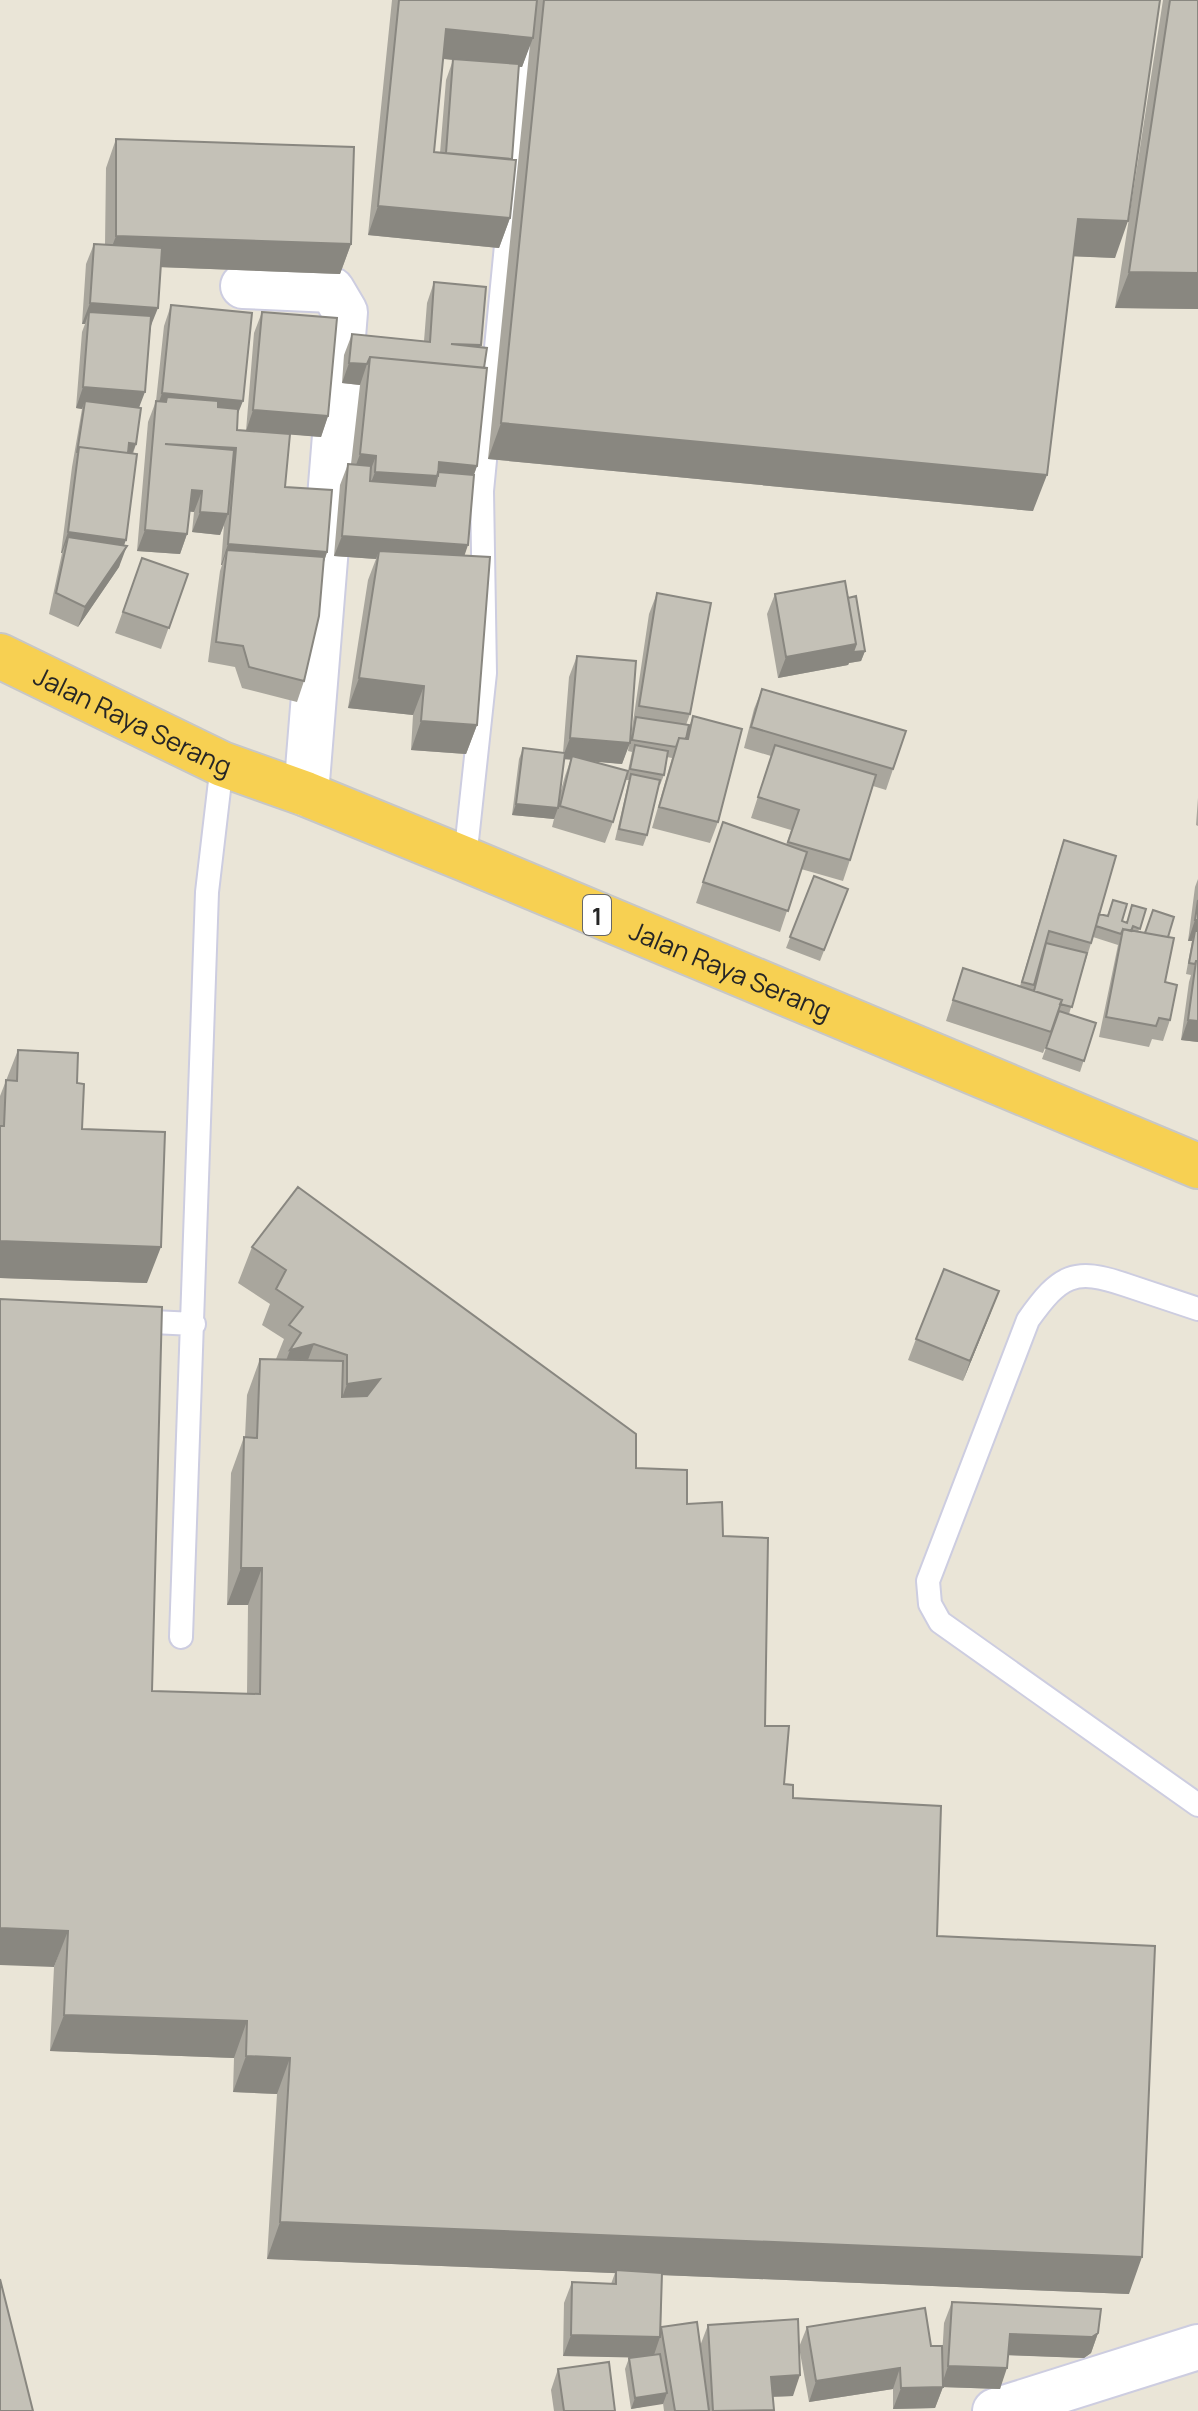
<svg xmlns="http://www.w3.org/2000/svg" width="1198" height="2411" font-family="Manrope,sans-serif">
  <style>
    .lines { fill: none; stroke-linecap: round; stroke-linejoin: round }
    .service-casing { stroke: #cdcde0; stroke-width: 26 }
    .minor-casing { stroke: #cdcde0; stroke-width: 48 }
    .trunk-casing { stroke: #c7c7c7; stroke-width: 48 }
    .service { stroke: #fff; stroke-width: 22 }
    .minor { stroke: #fff; stroke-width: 44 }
    .trunk { stroke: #f7d052; stroke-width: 44 }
    .wall { fill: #a9a69d; fill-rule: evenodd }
    .shaded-wall { fill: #898780 }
    .building { fill: #c4c1b7; stroke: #898780; stroke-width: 2 }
    .labels { text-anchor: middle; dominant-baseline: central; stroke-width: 8; stroke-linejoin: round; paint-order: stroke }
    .shield { fill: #fff; stroke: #676767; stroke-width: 2 }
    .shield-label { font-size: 24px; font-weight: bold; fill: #262626 }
    .street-label { font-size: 26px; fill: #262626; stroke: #fff }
  </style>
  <rect width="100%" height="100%" fill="#eae5d7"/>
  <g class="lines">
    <defs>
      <path id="service" d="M465,859L485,673L482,491L530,0
        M1198,1309C1174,1301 1150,1293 1126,1285C1074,1267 1060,1275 1028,1320L928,1581L930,1604L940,1622L1198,1805
        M132,1321L194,1324
        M181,1637L207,892L222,764"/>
      <path id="minor" d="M243,286L332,290L345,312L306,794
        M995,2411L1198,2347"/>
      <g id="trunk">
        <path id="s1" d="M0,656L222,764L306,794L465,859L1198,1166"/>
      </g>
    </defs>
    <use href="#service" class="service-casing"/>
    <use href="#minor" class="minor-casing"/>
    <use href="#trunk" class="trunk-casing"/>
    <use href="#service" class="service"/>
    <use href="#minor" class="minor"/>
    <use href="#trunk" class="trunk"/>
  </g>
  <path class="wall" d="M392,0H1160L1115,258L1074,256L1033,511L488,459L530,44L522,67H519L512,160L510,218L499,248L368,235ZM443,59L453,60L446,80L440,153L434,152Z
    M1163,0H1198V309L1115,308Z
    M116,139L351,244L340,274L160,267L139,407L136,444L133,454L124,546L119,567L78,627L49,614L62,553H61L72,467L82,409L76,408L82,332L85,324H82L86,264L94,244L105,245L106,168Z
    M434,282L481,345L480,347L484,368L477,466L474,475L464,556L477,725L466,754L411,750L413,715L348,708L368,580L376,559L334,556L340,485L348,464H351L360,385L342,383L344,355L352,334L424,341L427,303Z
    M171,305L238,415L237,430L246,431L254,333L262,312L328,416L321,437L290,434L285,487L327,552L324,562L304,681L297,702L242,688L235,667L208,662L220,571L222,565H221L224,525L220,535L192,532L194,512L189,511L187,534L180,554L137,551L148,422L156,401L164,326Z
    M142,558L188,574L161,649L115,633Z
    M657,593L690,714L686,725L687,733L693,716L718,822L710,843L652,828L672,758L667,757L664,775L660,785H659L647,835L643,846L615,840L629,780H626L632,752L628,751L629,744L622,764L592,761L613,822L605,843L552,827L555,815L554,819L512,815L519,759L523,748L563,753L569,677L577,656L630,742L649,614ZM564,759H571L565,776L558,801Z
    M775,594L848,598L865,651L861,661L849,663L848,665L778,678L767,614Z
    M762,689L906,731L886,790L873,786L850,860L843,881L801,869L780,932L696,903L723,822L786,845L791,830L751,818L771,756L744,748L754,709Z
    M1198,798V826L1196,825Z
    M1064,840L1099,915L1107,916L1113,900L1122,921L1126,922L1146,909L1138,932L1168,937L1165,982L1170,1020L1163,1041L1152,1039L1149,1047L1099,1037L1118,945L1093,937L1069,1014L1096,1023L1080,1072L1042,1059L1058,1015L1043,1053L946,1021L963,968L1020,986L1057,861Z
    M814,876L848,889L820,961L786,948Z
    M1198,879V1042L1181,1040L1189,982L1191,975L1186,974L1192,941H1188L1195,887Z
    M18,1050L77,1083L82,1129L147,1283L0,1278V1096Z
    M252,1247L636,1468L687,1504L723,1536L765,1726L784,1784L793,1798L937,1936L1129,2294L662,2275L661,2329V2327L700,2346L708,2325L793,2396L772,2397L773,2411H664L663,2403L631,2409L625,2369L629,2358L636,2357L563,2356L564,2303L572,2282L611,2284L615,2273L267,2259L277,2094L233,2092L234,2058L50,2051L54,1967L152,1691L247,1694L248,1605H227L231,1473L244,1437H245L247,1395L260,1359H276L284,1339L262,1325L270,1304L238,1283Z
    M991,1312L963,1381L908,1360L916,1339Z
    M952,2302L1098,2333L1091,2353L1084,2358L1008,2355L1000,2389L943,2387L935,2408L893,2409V2389L809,2402L799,2347L807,2327L931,2346L942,2358L944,2323Z
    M558,2369L615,2411H554L551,2390Z"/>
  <path class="shaded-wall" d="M446,29L533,38L522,67L436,58Z
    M378,206L510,218L499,248L368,235Z
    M1078,219L1128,221L1115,258L1065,256Z
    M116,236L351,244L340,274L105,265Z
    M1129,272L1198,273V309L1115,308Z
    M90,303L158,308L150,328L89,312L85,324H82Z
    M349,363L367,364L360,385L342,383Z
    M83,387L145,392L137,413L85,401L82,409L76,408Z
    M162,393L243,401L235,421L166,402L167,397L160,415L155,414Z
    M253,410L328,416L321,437L246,431Z
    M501,423L1047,475L1033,511L488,459Z
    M129,443L136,444L132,454L125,453Z
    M360,454L376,456L365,485L349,484Z
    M439,462L477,466L466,495L427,506L364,501L375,472Z
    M192,490L202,491L194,512L184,511Z
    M200,512L228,514L220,535L192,532Z
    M145,530L187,534L180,554L137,551Z
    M68,532L126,540L120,556L127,546L119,567L78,627L85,607L68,537L62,553H61Z
    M342,536L468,545L461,566L379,551L376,559L334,556Z
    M228,544L327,552L320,573L227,550L222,565H221Z
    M856,644L865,651L861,661L849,663L848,665L778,678L786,657Z
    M359,678L424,686L413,715L348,708Z
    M421,721L477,725L466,754L411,750Z
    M570,738L630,743L622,764L562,759Z
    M516,804L558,808L554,819L512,815Z
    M1195,920H1198V942L1195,931L1192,941H1188Z
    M1188,1020L1198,1021V1042L1181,1040Z
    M0,1241L161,1247L147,1283L0,1278Z
    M999,1291L991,1312L963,1381L970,1361Z
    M314,1344L300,1381L277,1386L290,1350Z
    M380,1379L367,1415L334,1420L347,1384Z
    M241,1568H262L248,1605H227Z
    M0,1928L68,1931L54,1967L0,1965Z
    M64,2015L247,2021L234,2058L50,2051Z
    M246,2056L290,2058L277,2094L233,2092Z
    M280,2222L1142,2257L1129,2294L267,2259Z
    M1098,2333L1091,2353L1084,2358L1003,2355L1010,2334Z
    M571,2335L660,2337L653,2358L563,2356Z
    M948,2366L1007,2368L1000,2389L941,2387Z
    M900,2368L893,2389L809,2402L816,2381Z
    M800,2375L793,2396L763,2397L771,2377Z
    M943,2387L935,2408L893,2409L901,2388Z
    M667,2393L663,2404L631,2409L635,2398Z"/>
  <path class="building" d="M399,0H537L533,38L446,29L434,152L516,160L510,218L378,206Z
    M544,0H1160L1128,221L1078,219L1047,475L501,423Z
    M1170,0H1198V273L1129,272Z
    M453,59L519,64L512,159L446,153Z
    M116,139L354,147L351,244L116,236Z
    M94,244L162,248L158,308L90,303Z
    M434,282L486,287L481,345L451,344L487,348L484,368L370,357L367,364L349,363L352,334L430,342Z
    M171,305L252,313L243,401L162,393Z
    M89,312L151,316L145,392L83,387Z
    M262,312L337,318L328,416L253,410Z
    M370,357L487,368L477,466L439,462L438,476L375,472L376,456L360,454Z
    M167,397L218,401V407L238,409L237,430L290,434L285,487L332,490L327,552L228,544L236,448L165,444L234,450L228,514L200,512L202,491L192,490L187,534L145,530L156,401L166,402Z
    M85,401L141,408L136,444L129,443L128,453L79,447L77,453Z
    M79,447L137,454L126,540L68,532Z
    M348,464L371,466L370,481L435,486L438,472L474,475L468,545L342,536Z
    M68,537L127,546L85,607L56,593Z
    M227,550L324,557L319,616L304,681L249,667L243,646L216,642Z
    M379,551L490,557L477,725L421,721L424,686L359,678Z
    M142,558L188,574L169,628L123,612Z
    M845,581L856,644L786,657L775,594Z
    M657,593L711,603L690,714L639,706Z
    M856,596L865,651L853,652L856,644L848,598Z
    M577,656L636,661L630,743L570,738Z
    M762,689L906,731L893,769L751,727Z
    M693,716L742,729L718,822L659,807L679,738L688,739Z
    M636,717L689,725L686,739L679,738L676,747L632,740Z
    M635,745L668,751L664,775L630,769Z
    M775,745L876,775L850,860L788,842L799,810L758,797Z
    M523,748L565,753L558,808L516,804Z
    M572,756L628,771L613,822L560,806Z
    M631,774L660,780L647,835L619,829Z
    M723,822L807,852L788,911L703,882Z
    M1064,840L1116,856L1091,943L1049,931L1034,985L1022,982Z
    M814,876L848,889L824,950L790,937Z
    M1113,900L1127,904L1122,921L1127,923L1132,905L1146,909L1140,929L1133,926L1131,931L1123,929L1121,934L1096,926L1099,914L1108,916Z
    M1198,900V920H1195Z
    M1153,910L1174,917L1168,937L1145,933Z
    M1123,929L1174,938L1165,982L1177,985L1170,1020L1159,1018L1156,1026L1106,1017Z
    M1195,931H1198V961H1196L1195,964L1189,963Z
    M1046,943L1087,953L1072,1007L1060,1004L1062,1000L1034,991Z
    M1196,961H1198V1021L1188,1020Z
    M963,968L1062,1000L1051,1032L953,1000Z
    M1059,1011L1096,1023L1084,1061L1046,1048Z
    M18,1050L78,1053L77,1083L84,1084L82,1129L165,1132L161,1247L0,1241V1126H4L6,1080L17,1081Z
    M298,1187L636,1434V1468L687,1470V1504L722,1502L723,1536L768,1538L765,1726H789L784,1784L793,1785V1798L941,1806L937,1936L1155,1946L1142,2257L280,2222L290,2058L246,2056L247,2021L64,2015L68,1931L0,1928V1299L162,1307L152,1691L260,1694L262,1568H241L244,1437L257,1438L260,1359L343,1361L342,1397L367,1396L380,1379L347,1384V1355L314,1344L290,1350L301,1333L289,1325L303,1307L276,1289L286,1270L252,1247Z
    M944,1269L999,1291L970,1361L916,1339Z
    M616,2270L662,2273L660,2337L571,2335L572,2282L616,2284Z
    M0,2279L33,2411H0Z
    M952,2302L1101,2309L1098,2333L1092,2337L1010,2334L1007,2368L948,2366Z
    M925,2308L931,2346H942L943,2387L901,2388L900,2368L816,2381L807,2327Z
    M798,2319L800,2375L771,2377L774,2410L713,2411L708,2325Z
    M697,2322L709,2411H675L661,2327Z
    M660,2354L667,2393L635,2398L629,2358Z
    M609,2362L615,2411H564L558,2369Z"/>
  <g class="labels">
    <rect class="shield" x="583" y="895" width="28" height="40" rx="6"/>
    <g class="shield-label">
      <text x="597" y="915">1</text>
    </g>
    <g class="street-label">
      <text stroke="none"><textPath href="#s1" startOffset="148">Jalan Raya Serang</textPath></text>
      <text stroke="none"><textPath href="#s1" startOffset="796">Jalan Raya Serang</textPath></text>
    </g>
  </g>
</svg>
